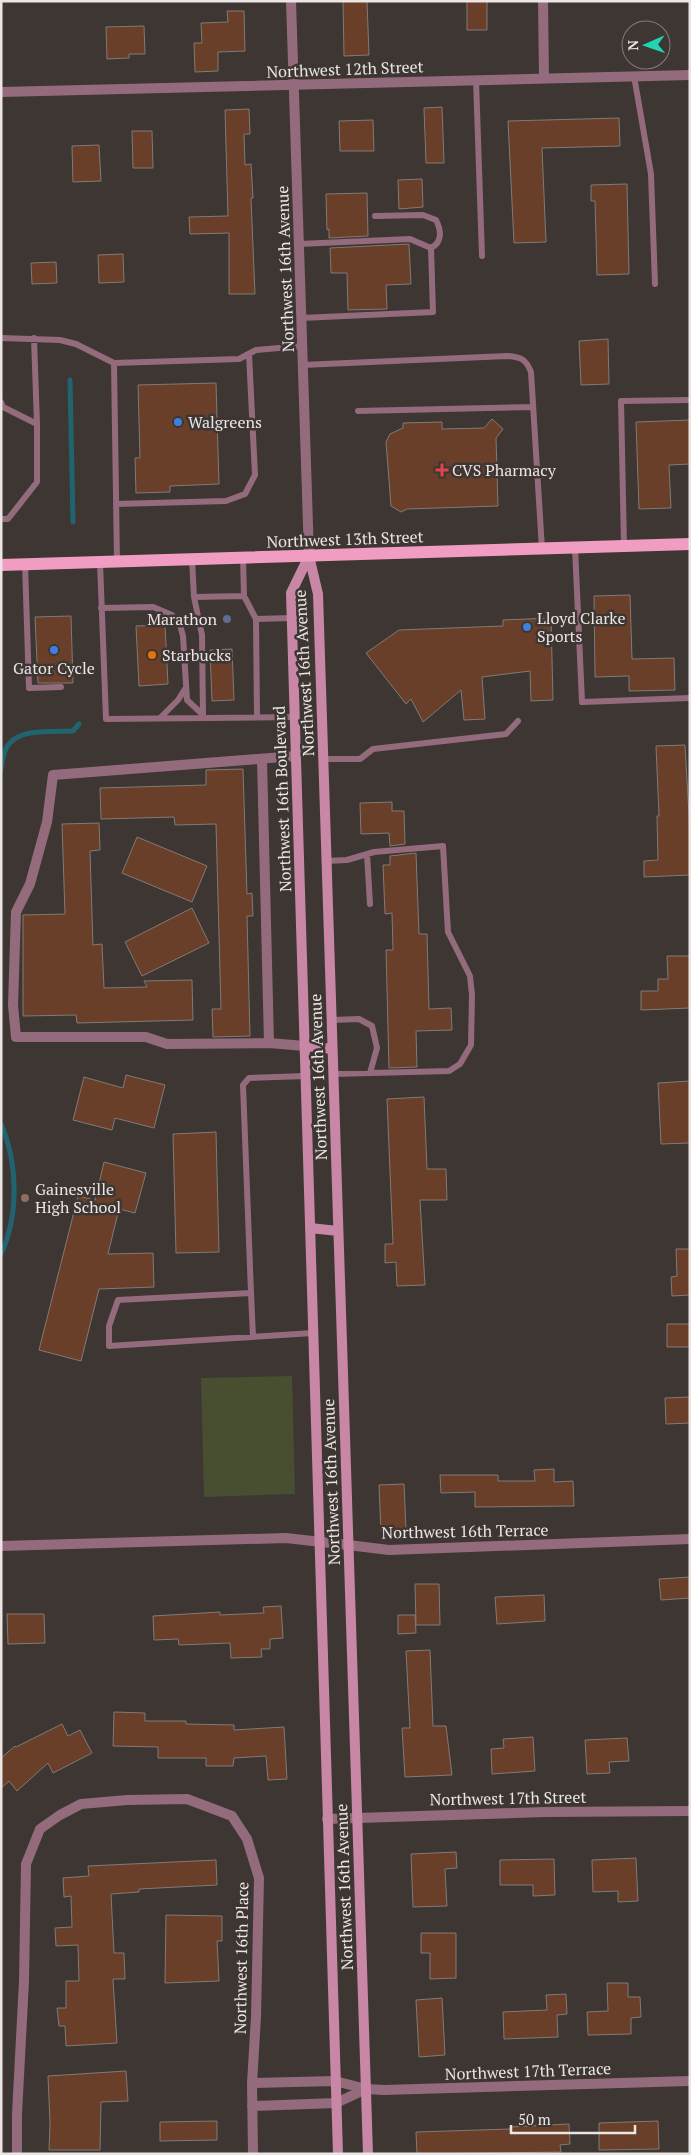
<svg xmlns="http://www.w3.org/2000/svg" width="691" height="2155" font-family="'PT Serif',serif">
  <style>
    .green { fill: #484e30 }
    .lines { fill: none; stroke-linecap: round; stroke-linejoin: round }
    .stream { stroke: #21646f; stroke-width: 5 }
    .building { fill: #693f29; stroke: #827a76 }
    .service { stroke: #946b7d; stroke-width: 6 }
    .minor { stroke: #946b7d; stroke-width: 10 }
    .tertiary { stroke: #946b7d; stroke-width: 10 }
    .secondary { stroke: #c887a4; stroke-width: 10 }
    .primary { stroke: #f09dc1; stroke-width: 12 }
    .shop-dot { fill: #3f7fe0; stroke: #3d3633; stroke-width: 2 }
    .health-dot { fill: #e0444e; stroke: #3d3633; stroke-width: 2 }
    .service-dot { fill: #5c6f8a; stroke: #3d3633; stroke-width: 2 }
    .food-dot { fill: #e8710a; stroke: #3d3633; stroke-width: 2 }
    .education-dot { fill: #8d6e63; stroke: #3d3633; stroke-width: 2 }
    .labels { text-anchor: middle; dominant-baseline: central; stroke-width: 5; stroke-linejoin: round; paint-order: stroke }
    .street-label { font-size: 16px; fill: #ebe6e4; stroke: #3d3633 }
    .poi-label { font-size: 16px; fill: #ebe6e4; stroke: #3d3633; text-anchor: start }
  </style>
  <rect width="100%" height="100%" fill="#3d3633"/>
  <path class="green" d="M292,1376L295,1494L204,1497L201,1378Z"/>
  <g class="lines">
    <path class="stream" d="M70,380L73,522
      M1,770C2,762 3,751 9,744C22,728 54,732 73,731L79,724
      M1,1124C18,1163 19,1216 1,1254"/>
  </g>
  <path class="building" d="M343,1H367L369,55L344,56Z
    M467,1H487V30H467Z
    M227,11H244L245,51L218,52V71L195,72L194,43H202L201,23L228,22Z
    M144,26L145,54H129V58L107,59L106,27Z
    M442,107L444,163H426L424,108Z
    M249,109L250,134H244L245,165L251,164L253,198H251L255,294H229V233L190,234L189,217L228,216L225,110Z
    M619,118L620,146L542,148L546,242L514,243L508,121Z
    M373,120L374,151H340L339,121Z
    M132,131H152L153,168H133Z
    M99,145L101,181L73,182L72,146Z
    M422,179L423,207L399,209L398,180Z
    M627,184L629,274L597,275L595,201H591V185Z
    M367,193L368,236L329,238V229L327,230L326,194Z
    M409,244L411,284L386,285L387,309L348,310L347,273H331L330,248Z
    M123,254L124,282L99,283L98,255Z
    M56,262L57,283L32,284L31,263Z
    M608,339L609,384L581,385L579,341Z
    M216,383L219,484L170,486V492L136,493L135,458H140L138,385Z
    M492,419L503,429L496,438L498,506L407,509L401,512L391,506L386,442L390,434L403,428V423L442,422V429L484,428Z
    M690,420V464L669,465L671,508L639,509L636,422Z
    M630,595L632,659L674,658L675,690L629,691V676L595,677L594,596Z
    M71,616L73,683H38L35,617Z
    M551,618L553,700L531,701L530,671L482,677L485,719L464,720L461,690L423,722L411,699L406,704L366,653L399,630L503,626V620Z
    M165,625L168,684L139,686L136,626Z
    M232,649L234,700L212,701L210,650Z
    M685,745L689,815L690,875L644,877V861L658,860L657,816H659L656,746Z
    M243,769L247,894L252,893L253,916H247L250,1036L213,1037L212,1009H221L216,824L175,825L174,817L101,819L100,788L206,785V770Z
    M392,802V811H404L405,844L390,846L389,833L361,834L360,803Z
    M99,823L100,850L90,851L93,945L102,944L104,988L147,987L144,981L192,980L193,1020L77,1023L76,1015L23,1016V915L65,914L62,824Z
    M137,837L207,866L192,902L122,873Z
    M416,853L419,934H427L429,1009L451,1008L452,1030L416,1031L417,1067L389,1068L386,950H393L392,913L385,914L383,865H390V856Z
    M192,908L209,943L142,976L125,942Z
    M667,956H690V1008L641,1010V991H658V979H668Z
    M126,1075L165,1085L154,1128L115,1118L112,1130L73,1120L84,1077L123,1088Z
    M690,1081V1143L661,1144L658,1083Z
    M424,1097L427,1169H446L447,1200H420L425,1285L397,1286L396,1262L385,1263V1244H393L387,1099Z
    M216,1132L219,1252L176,1253L173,1134Z
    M104,1162L146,1173L135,1213L119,1209L108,1254L153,1253L154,1287L99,1289L81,1361L39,1350L78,1196L95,1200Z
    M676,1249H690V1295L672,1296L671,1277L677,1276Z
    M667,1324H690V1347H667Z
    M690,1397V1423L666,1424L665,1398Z
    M554,1469V1482L573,1481L574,1506L475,1507V1492L441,1493L440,1475H498V1481H535L534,1470Z
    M404,1484L406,1529L381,1531L379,1485Z
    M690,1577V1598L661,1600L659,1579Z
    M415,1584H439L440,1625H416Z
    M544,1595L545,1621L497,1624L495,1597Z
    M281,1606L283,1638L270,1639V1649H261L262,1657L231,1658L230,1643L179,1645L178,1639L154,1640L153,1616L220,1612V1615L264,1613L263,1607Z
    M7,1614H44L45,1643L8,1644Z
    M398,1615H415L416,1633L398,1634Z
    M430,1650L433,1726H446L452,1775L405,1777L402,1728H410L406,1651Z
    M114,1712L145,1713V1721H186V1724L234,1725V1730L284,1727L287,1779L268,1780L266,1756L234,1758L233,1766H206V1758H158V1747L113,1746Z
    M62,1724L68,1736L80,1730L92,1753L53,1773L48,1763L17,1791L9,1781L1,1788V1758L15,1746L16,1747Z
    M533,1737L535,1771L492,1774L491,1749L504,1748L503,1739Z
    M627,1738L629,1761L609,1762L610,1773L587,1774L585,1740Z
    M456,1852L457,1868L445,1869L447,1906L413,1907L411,1854Z
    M636,1858L638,1901L618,1902V1891L593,1892L592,1860Z
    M554,1859L555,1895L533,1896V1885H500V1860Z
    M216,1860L217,1885L139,1889V1892L111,1894L114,1953H124L125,1979H113L117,2043L66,2046L65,2026H59L57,2008H66V1981H79L78,1945L56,1946L55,1928L72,1927L71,1896L64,1897L63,1878L89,1876L88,1866Z
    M166,1915L222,1916V1941H217L219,1981L165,1983Z
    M421,1933H456V1978L430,1979V1953H421Z
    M607,1983H628V1997H640L641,2017L631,2018V2034L588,2035L587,2012L608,2011Z
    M566,1994L567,2014L557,2015L558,2037L504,2039L503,2012L547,2010L546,1995Z
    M442,1998L445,2055L419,2057L416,2000Z
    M126,2071L128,2101L101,2102L100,2150H49L50,2123L48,2076Z
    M217,2121V2140L160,2141V2122Z
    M658,2121L659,2149L599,2150V2123Z
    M569,2124L570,2144L560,2145L561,2152L417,2154L416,2132L510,2129V2127Z"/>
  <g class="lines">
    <path class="service" d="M634,76L651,174L655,284
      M476,80L482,256
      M375,216L423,215L436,220C441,230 443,242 431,248
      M299,244L410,239L431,248L433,312L301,318
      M1,338L60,340L76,344L114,363
      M302,365L507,356C521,357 526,359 531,372L542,549
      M1,402L3,407L37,424
      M358,411L533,407
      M116,504L226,501L245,494L255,475L249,354
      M1,519H8L37,482V424L34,338
      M624,546L621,401L690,400
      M575,547L582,702L690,698
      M243,558L244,596
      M192,559L194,597L244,596L256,619
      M100,562L106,719L295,717
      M117,562L114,363L239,359L256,350L302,346
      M25,564L29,688L61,687
      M194,597L202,635L203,715
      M101,608L153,607L172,615L180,625L183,636L187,700L200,712L203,716
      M161,717L178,700L185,689
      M257,717L256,619L291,618
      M323,759H360L373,749L506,734L518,721
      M367,854L370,904
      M326,861L347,860L374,852L443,846L448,932L470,976L472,995L471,1045L460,1064L449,1071L333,1074
      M332,1020L359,1019L372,1026L377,1048L370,1073
      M251,1293L243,1085L249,1078L306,1076
      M253,1337L251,1293L118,1300L109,1326V1346C177,1342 245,1337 313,1333"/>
    <path class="minor" d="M543,1L544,78
      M1,92L690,75
      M296,756L53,775L47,822L30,884L16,912L13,1005L16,1037H146L167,1044L269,1043L305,1046
      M262,760L269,1043
      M348,1545L389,1550L690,1539
      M327,1819L545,1812L690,1811
      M252,2083L335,2081L366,2089L384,2090L690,2081
      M252,2106L336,2103L366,2089
      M17,2154V2114L24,1981L26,1864L40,1829L60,1815L81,1804L127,1800L187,1799L232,1816L247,1839L259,1878L256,2017L252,2083L253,2154"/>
    <path class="tertiary" d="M291,1L309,556
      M1,1546L286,1538L348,1545"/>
    <path class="secondary" d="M309,556L291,593L338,2154
      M309,556L318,594L368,2154
      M305,1046L332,1049
      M310,1228L338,1231"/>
    <path class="primary" d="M1,565L690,544"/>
  </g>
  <g class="shop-dot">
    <circle cx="178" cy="422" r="5"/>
    <circle cx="527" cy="627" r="5"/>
    <circle cx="54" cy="650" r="5"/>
  </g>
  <path class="health-dot" d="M439.5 462.5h5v5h5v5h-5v5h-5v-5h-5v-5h5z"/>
  <circle class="service-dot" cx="227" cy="619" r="5"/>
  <circle class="food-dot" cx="152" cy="655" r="5"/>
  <circle class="education-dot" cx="25" cy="1198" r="5"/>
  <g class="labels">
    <g class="street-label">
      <text transform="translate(345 69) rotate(-2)">Northwest 12th Street</text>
      <text transform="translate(285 269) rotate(-92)">Northwest 16th Avenue</text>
      <text transform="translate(345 539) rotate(-2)">Northwest 13th Street</text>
      <text transform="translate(304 673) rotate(-93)">Northwest 16th Avenue</text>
      <text transform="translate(282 799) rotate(-92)">Northwest 16th Boulevard</text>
      <text transform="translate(318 1077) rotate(-92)">Northwest 16th Avenue</text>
      <text transform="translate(331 1482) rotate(-92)">Northwest 16th Avenue</text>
      <text transform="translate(465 1531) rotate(-1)">Northwest 16th Terrace</text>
      <text transform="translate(508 1798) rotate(-1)">Northwest 17th Street</text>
      <text transform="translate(344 1887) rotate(-92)">Northwest 16th Avenue</text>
      <text transform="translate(241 1958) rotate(-89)">Northwest 16th Place</text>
      <text transform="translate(528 2071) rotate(-2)">Northwest 17th Terrace</text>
    </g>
    <g class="poi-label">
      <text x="188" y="422">Walgreens</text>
      <text x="452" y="470">CVS Pharmacy</text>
      <text x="537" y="618">Lloyd Clarke<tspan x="537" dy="18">Sports</tspan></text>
      <text x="217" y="619" text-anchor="end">Marathon</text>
      <text x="162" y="655">Starbucks</text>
      <text x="54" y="668" text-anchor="middle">Gator Cycle</text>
      <text x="35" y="1189">Gainesville<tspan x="35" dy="18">High School</tspan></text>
    </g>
  </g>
  <rect width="691" height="2155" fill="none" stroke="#ebe6e4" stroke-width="5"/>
  <g transform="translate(646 45) rotate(268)"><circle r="24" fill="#3d3633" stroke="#837c7a"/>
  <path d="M0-4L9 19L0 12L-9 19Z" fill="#21d5af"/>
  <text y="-8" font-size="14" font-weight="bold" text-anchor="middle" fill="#ebe6e4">N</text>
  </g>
  <path d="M511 2125v8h124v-8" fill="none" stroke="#ebe6e4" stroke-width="2.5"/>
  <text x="518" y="2125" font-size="15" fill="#ebe6e4" stroke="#3d3633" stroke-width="4" paint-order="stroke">50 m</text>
</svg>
